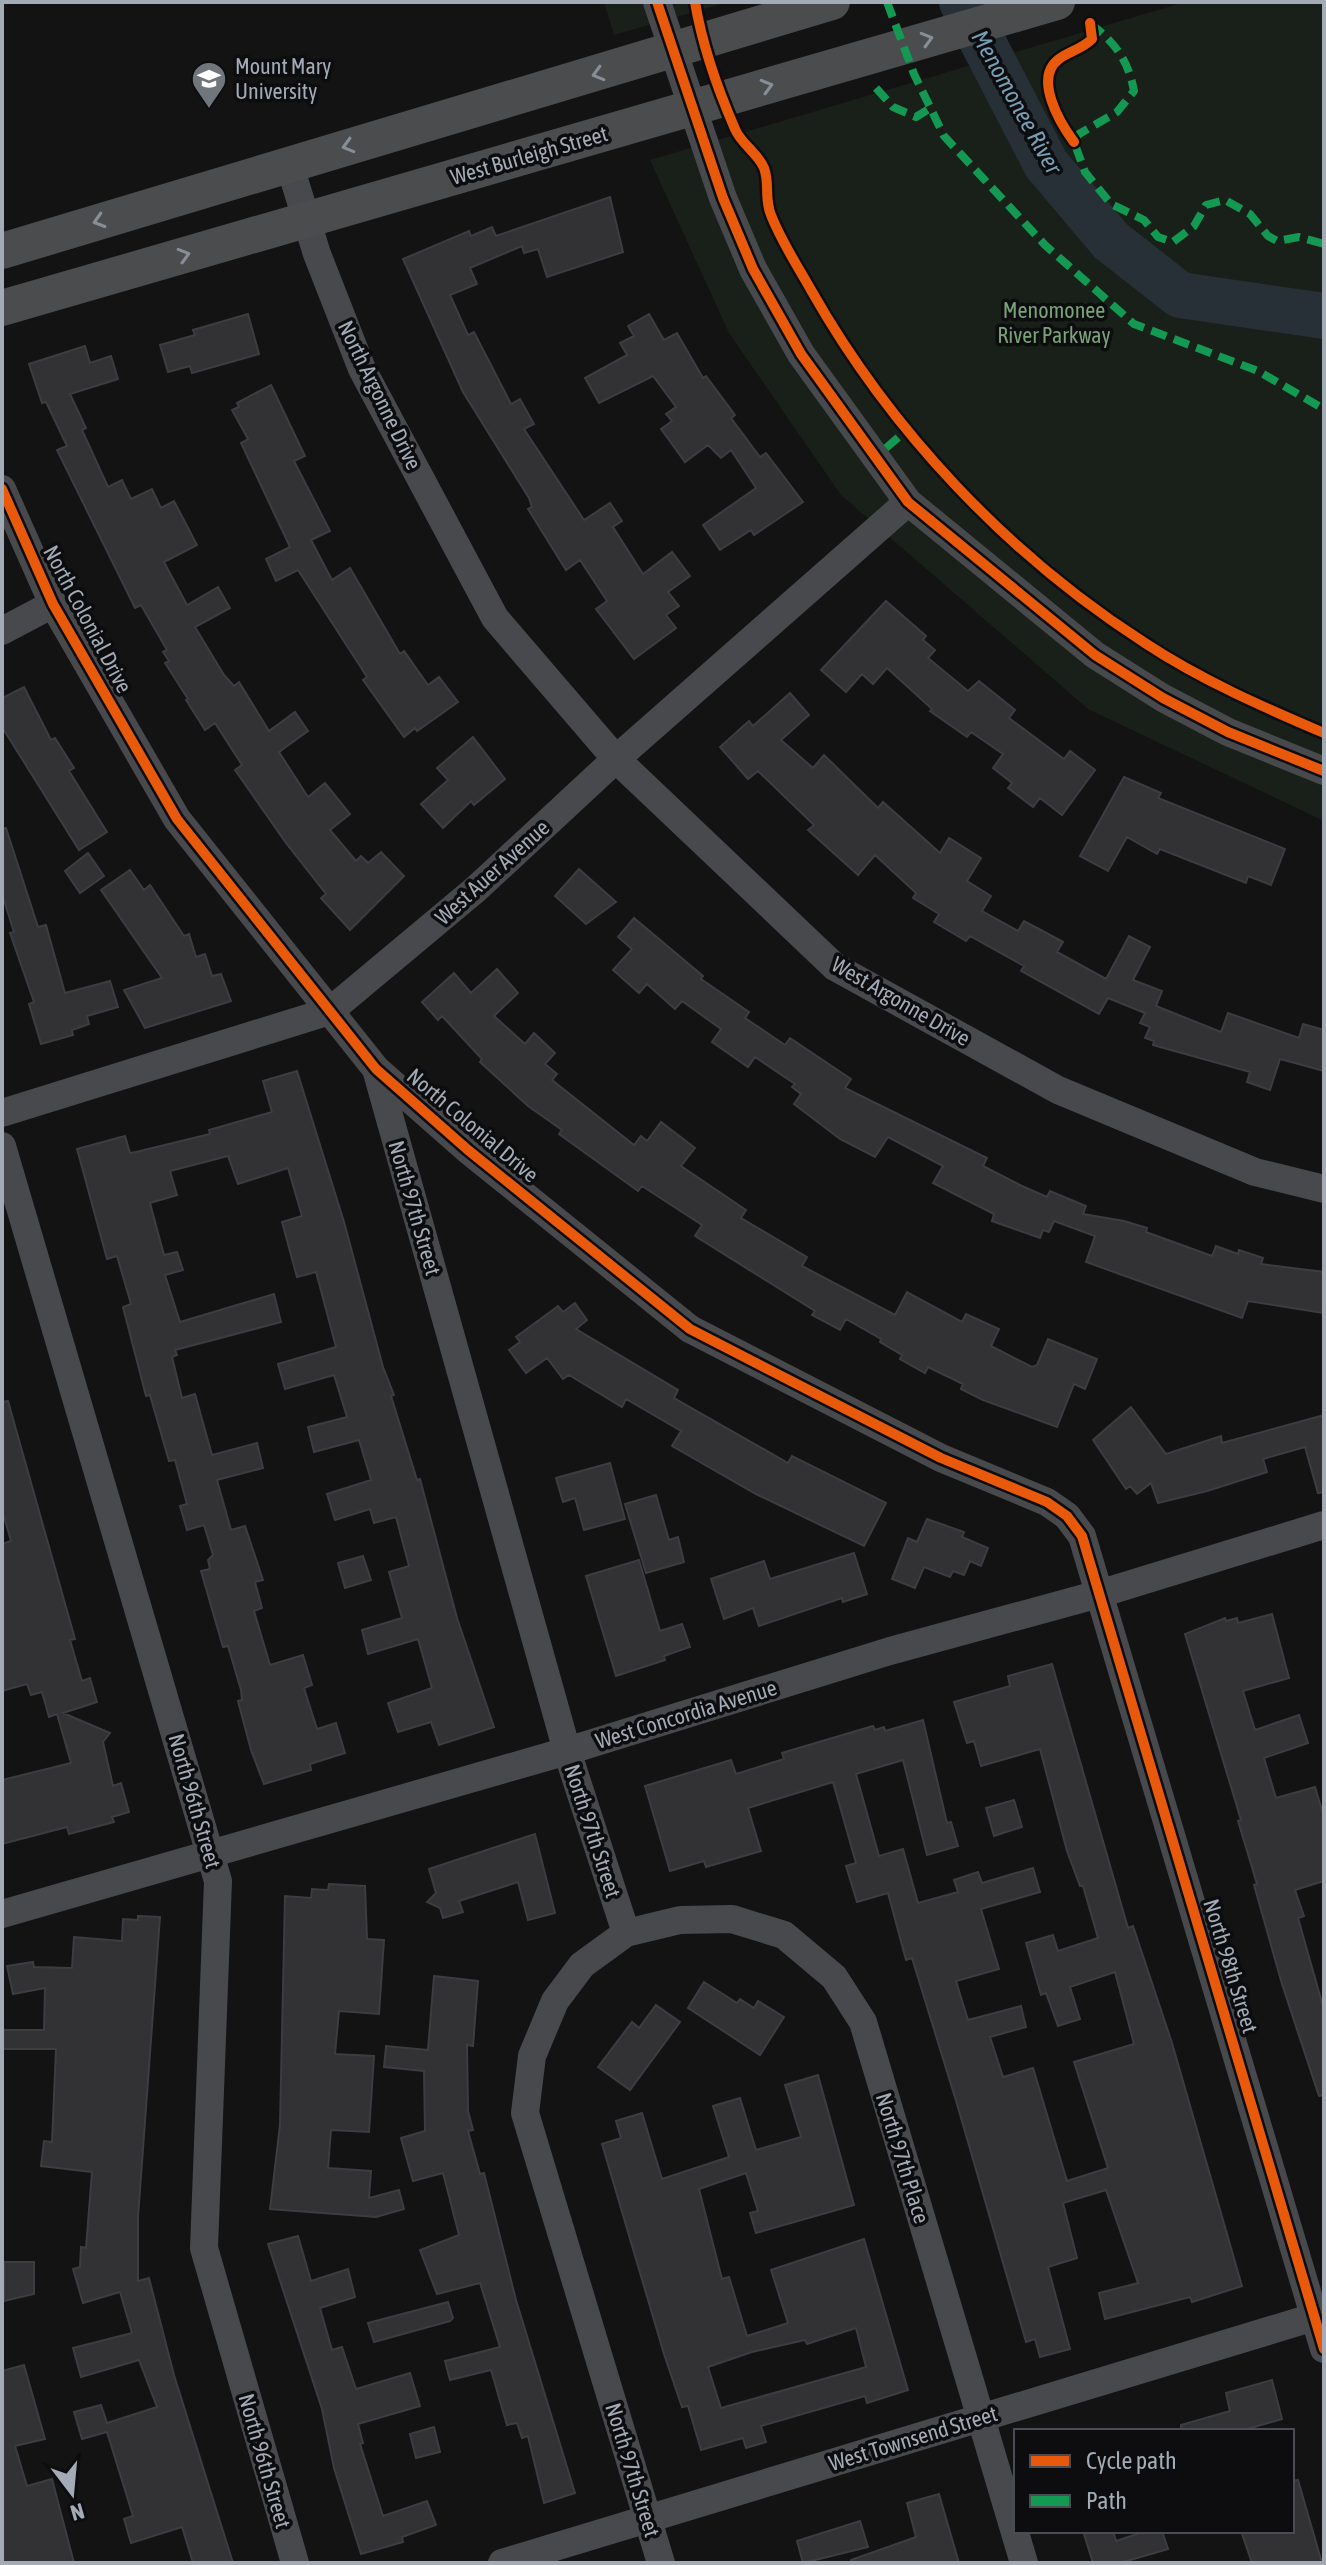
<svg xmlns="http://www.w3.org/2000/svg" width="1326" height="2565" font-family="'Asap Condensed',sans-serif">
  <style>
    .green { fill: #192019 }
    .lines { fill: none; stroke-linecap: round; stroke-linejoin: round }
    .river { stroke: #263036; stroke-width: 46 }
    .building { fill: #323234; stroke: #3b3d40; stroke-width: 2; fill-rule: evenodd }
    .minor { stroke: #47494c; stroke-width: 28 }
    .major { stroke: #4a4c4e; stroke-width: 36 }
    .quiet { stroke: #139951; stroke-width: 8; stroke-dasharray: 16 8; stroke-linecap: butt }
    .cycleway-casing { stroke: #0d0d0f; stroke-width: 15 }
    .cycleway { stroke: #e8590c; stroke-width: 10 }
    .oneway { stroke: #888e97 }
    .labels { text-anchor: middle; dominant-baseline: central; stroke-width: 7; stroke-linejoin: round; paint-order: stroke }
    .poi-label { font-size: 22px; fill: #a3abb6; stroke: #0d0d0f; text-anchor: start }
    .street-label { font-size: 22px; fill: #a3abb6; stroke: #0d0d0f }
    .park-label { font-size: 22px; fill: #7aa278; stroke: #0d0d0f }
    .water-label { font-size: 24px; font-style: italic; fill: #769eb4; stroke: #0d0d0f }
  </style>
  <rect width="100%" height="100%" fill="#131313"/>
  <path class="green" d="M604,2H728L614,35Z
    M1185,2H1324V821L1088,709L841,495L729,333L650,160Z"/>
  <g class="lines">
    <path class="river" d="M962,2L1046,164L1111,241L1180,295L1324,316"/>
  </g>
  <path class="building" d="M610,197L623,252L547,277L538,249L524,253L522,246L470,268L477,284L450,295L468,335L474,332L511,404L520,399L534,424L524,429L584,520L610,503L622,521L613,527L643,574L672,552L690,576L668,592L679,606L666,615L676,628L634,659L596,609L607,601L580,560L566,570L528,509L532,507L529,498L463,392L403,259L469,231L471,236L492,227L496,236Z
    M248,314L259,354L192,373L190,366L168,372L160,345L195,335L193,330Z
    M649,314L664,340L677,333L703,378L706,376L735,415L731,418L760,457L766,453L803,502L754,535L751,530L720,550L703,525L756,488L731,450L721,458L708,445L685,462L661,429L672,421L666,414L676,407L653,376L599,403L585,378L627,355L620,343L634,336L628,326Z
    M85,346L90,363L111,356L118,379L70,394L86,428L82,430L108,487L122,480L131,499L152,489L161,508L174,501L197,545L164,562L187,605L218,587L230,608L195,627L224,675L234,686L239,682L269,731L295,712L308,731L279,752L308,797L325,783L350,814L330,830L356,861L361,856L368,863L381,852L404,876L350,930L321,898L326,894L286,843L235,770L242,765L215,723L205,730L186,700L188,699L165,663L169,661L163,652L167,650L141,605L135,608L57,450L67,446L46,402L42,403L29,364Z
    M271,385L305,456L294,461L330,531L311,540L332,580L350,568L400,654L404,651L428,685L439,677L458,702L417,731L415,728L404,737L363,680L367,677L298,570L276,581L266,559L290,547L241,443L248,439L232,410L239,407L237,403Z
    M886,601L926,636L923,640L935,650L928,658L968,691L979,681L1015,710L1009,718L1064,759L1070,751L1095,770L1062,815L1040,798L1033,807L1008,788L1012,783L993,768L1003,754L971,732L967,737L930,711L932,709L887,668L873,684L862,674L846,692L821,670Z
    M24,687L51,740L55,738L74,768L69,771L107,832L79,850L2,727V698Z
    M790,693L809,715L781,740L813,768L824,755L878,808L883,802L940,853L949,838L981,858L967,881L991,896L982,911L1018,931L1024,921L1039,929L1063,942L1057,952L1106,979L1129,936L1150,947L1133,980L1162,991L1156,1006L1221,1032L1228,1013L1299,1038L1303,1024L1324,1030V1071L1280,1059L1270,1090L1247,1082L1250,1072L1153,1045L1154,1041L1145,1038L1150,1027L1140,1023L1145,1013L1108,998L1099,1014L1021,971L1024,966L970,936L966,941L934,922L939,914L913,898L916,893L875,855L858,875L808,830L814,825L758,771L748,779L720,747L749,721L753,726Z
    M473,737L505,779L474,805L471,801L443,828L421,804L448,780L437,768Z
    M1124,777L1161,793L1158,798L1285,849L1271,885L1248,876L1246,883L1160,849L1157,854L1127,837L1108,871L1080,856Z
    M6,828L38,927L46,925L65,993L110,981L118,1007L87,1016L89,1024L72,1030L73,1035L41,1044L29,1004L34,1002L10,933L14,932L2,894V829Z
    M88,853L104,876L80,893L65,871Z
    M579,869L616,902L586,924L555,896Z
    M130,870L144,890L150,885L184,936L189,934L196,957L205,954L212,976L221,974L231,1001L145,1028L124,990L162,978L101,890Z
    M634,918L703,976L701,979L749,1012L745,1018L785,1045L790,1038L851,1079L845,1088L987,1158L983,1166L1022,1186L1047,1197L1050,1191L1086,1206L1083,1214L1124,1221L1147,1228L1146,1232L1212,1256L1216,1246L1238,1254L1239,1250L1263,1258L1261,1264L1324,1272V1313L1248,1301L1242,1318L1086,1262L1095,1236L1054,1221L1049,1232L1043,1230L1040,1238L992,1221L994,1214L933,1183L943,1166L888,1137L875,1157L840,1139L794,1104L801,1094L792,1087L795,1084L755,1057L748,1067L712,1042L721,1029L682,1001L675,1009L647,984L639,993L613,970L632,949L618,937Z
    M497,969L518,993L494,1016L525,1044L534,1033L555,1053L545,1064L557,1074L552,1080L634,1145L641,1136L647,1141L661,1122L695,1148L681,1166L746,1210L741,1218L807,1257L802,1266L895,1315L907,1292L962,1322L966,1314L999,1329L991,1346L1032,1367L1037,1365L1048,1339L1097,1359L1085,1389L1074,1384L1057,1427L983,1400L961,1389L963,1384L928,1367L925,1373L900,1359L902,1355L880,1342L881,1339L846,1319L840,1330L812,1315L815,1311L695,1236L702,1225L642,1186L638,1191L559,1134L562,1130L528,1106L480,1062L482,1059L442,1016L438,1020L422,1002L454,973L471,993Z
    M297,1071L344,1222L383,1367L394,1395L391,1396L417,1480L420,1479L457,1618L494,1727L439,1745L431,1722L398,1732L388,1703L432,1688L418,1639L368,1654L362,1630L402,1618L389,1572L409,1566L396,1517L374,1523L370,1509L335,1520L327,1494L371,1480L359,1440L314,1452L308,1427L347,1417L334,1375L285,1389L278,1364L336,1347L316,1272L297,1277L282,1222L302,1216L288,1168L238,1184L228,1156L170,1171L177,1195L150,1203L164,1255L177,1252L183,1270L165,1275L180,1322L274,1294L281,1322L175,1350L177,1355L172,1357L182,1398L195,1394L212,1455L257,1443L263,1468L217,1480L231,1530L245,1526L263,1580L255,1582L262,1608L254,1611L270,1665L303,1655L312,1685L304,1688L317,1729L336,1723L345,1753L310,1764L311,1770L264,1784L251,1750L238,1701L242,1700L241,1690L228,1646L223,1647L201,1571L210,1569L208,1560L213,1555L204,1525L187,1530L180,1506L187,1504L175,1460L169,1461L150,1395L146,1396L123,1307L131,1304L117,1256L107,1259L77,1149L125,1136L130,1153L136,1152L210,1134L209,1130L272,1112L263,1081Z
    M575,1303L587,1320L576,1329L678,1390L674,1398L788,1463L792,1456L886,1503L864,1546L756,1494L672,1446L681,1431L626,1399L622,1407L569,1375L563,1379L547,1358L526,1373L509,1350L520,1342L516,1337L558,1306L563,1312Z
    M8,1401L75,1639L70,1640L82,1681L90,1678L97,1702L63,1713L110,1733L103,1742L113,1786L121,1783L129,1812L112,1817L114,1822L69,1834L67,1827L2,1844V1780L71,1763L57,1714L49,1717L42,1692L31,1695L27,1684L2,1691V1544L11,1541L2,1510V1402Z
    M1131,1407L1166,1454L1221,1436L1222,1443L1324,1415V1492L1318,1493L1305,1447L1263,1459L1267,1472L1207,1491L1158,1503L1151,1483L1137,1494L1130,1486L1126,1489L1093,1440Z
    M610,1463L625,1519L584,1530L575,1498L563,1502L556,1478Z
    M656,1495L669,1540L678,1537L684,1562L646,1573L625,1504Z
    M927,1519L964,1532L962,1537L988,1548L981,1566L970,1561L964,1575L953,1571L950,1577L924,1567L915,1588L892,1579L908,1538L917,1542Z
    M854,1553L867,1594L843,1602L842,1598L759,1626L753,1608L724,1619L711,1579L764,1561L770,1579Z
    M363,1556L371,1580L345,1588L338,1563Z
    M639,1560L660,1631L682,1624L690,1647L664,1656L665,1660L616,1676L586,1576Z
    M1272,1614L1289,1678L1243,1691L1255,1730L1299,1715L1308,1743L1264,1758L1276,1798L1315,1787L1324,1817V1881L1295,1890L1304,1916L1298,1918L1324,2010V2095L1319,2096L1282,1984L1254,1885L1257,1884L1238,1821L1241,1820L1185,1634L1225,1618L1226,1621L1237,1618L1238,1623Z
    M1052,1664L1128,1928L1133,1926L1172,2043L1242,2286L1192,2302L1190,2297L1105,2319L1099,2293L1138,2283L1106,2190L1063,2203L1077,2258L1048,2267L1070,2349L1040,2357L1035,2339L1026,2342L957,2104L912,1958L906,1960L888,1893L857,1902L846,1866L856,1863L833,1782L748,1808L761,1851L706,1867L704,1861L670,1871L645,1786L731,1760L736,1774L784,1759L782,1753L873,1726L875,1730L884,1727L885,1731L923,1720L947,1823L951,1822L958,1846L927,1855L903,1760L856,1774L879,1856L903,1849L918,1903L958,1892L954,1880L978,1872L982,1883L1033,1868L1040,1892L981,1909L999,1969L956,1981L968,2020L1021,2006L1026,2027L990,2037L1003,2077L1033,2068L1067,2181L1108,2168L1074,2062L1134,2044L1115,1972L1070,1987L1080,2019L1058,2026L1046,1993L1041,1995L1026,1943L1053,1935L1058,1951L1098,1938L1083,1886H1080L1067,1851L1040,1749L981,1766L974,1741L967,1743L954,1702L1010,1686L1008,1676Z
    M1014,1800L1022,1827L994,1836L986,1808Z
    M535,1834L555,1913L528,1920L518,1882L459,1901L463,1912L443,1918L440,1908L427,1902L436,1893L429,1869Z
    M329,1884L365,1886L367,1939L384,1940L379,2014L339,2011L335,2054L374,2056L369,2132L331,2130L328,2168L371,2171L369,2198L399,2190L404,2209L376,2217L270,2209L280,2125L285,1896L311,1898L312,1889L328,1890Z
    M138,1916L160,1917L138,2217V2281L149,2278L174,2375L233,2563H193L182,2527L131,2543L124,2519L133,2516L107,2432L82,2439L74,2412L101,2405L107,2423L157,2407L139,2360L81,2377L73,2348L132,2333L120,2292L83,2303L73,2269L80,2267L81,2247L86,2248L92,2172L41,2166L44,2141L52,2142L56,2049H2V2030H44L45,1988L13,1994L7,1966L33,1962L34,1967L72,1968L74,1937L122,1941L123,1919L138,1920Z
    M434,1976L478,1981L473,2046L467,2045L468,2111L473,2130L468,2131L480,2174L484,2173L516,2300L575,2493L544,2503L528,2436L522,2438L517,2423L507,2425L491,2370L450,2380L445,2361L500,2347L480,2283L437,2294L420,2250L459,2235L443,2173L413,2181L401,2138L425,2131L424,2071L384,2067L386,2046L428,2050Z
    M704,1982L737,2003L740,1999L754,2008L758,2001L784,2017L760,2055L688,2008Z
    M656,2005L680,2022L630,2090L598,2067L632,2022L639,2028Z
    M818,2075L854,2205L756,2233L750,2213L758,2211L746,2173L699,2189L722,2279L729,2277L747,2336L788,2323L771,2270L864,2239L908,2390L867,2403L865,2396L761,2426L766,2442L746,2448L743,2438L701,2450L688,2406L682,2407L664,2354L602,2144L621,2138L616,2121L642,2113L662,2179L729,2157L713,2106L740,2098L756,2150L801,2137L785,2085ZM856,2328L866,2367L721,2408L708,2367L752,2352L805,2340L807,2344Z
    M298,2236L311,2281L348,2269L355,2297L320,2308L332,2350L342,2347L356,2389L410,2373L420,2406L358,2424L363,2443L360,2444L383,2516L427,2501L436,2525L402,2537L403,2542L361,2554L334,2468L322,2409L268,2244Z
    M4,2262H34V2294L4,2301Z
    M448,2302L453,2318L450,2321L374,2342L368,2323Z
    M24,2365L45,2439L15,2446L27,2486L52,2479L74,2563H2V2371Z
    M1272,2380L1282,2419L1240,2431H1181V2425L1230,2411L1226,2393Z
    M434,2427L440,2452L416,2458L410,2434Z
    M1298,2480L1322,2563H1252L1241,2531H1292V2481Z
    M939,2494L959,2563H851V2560L916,2537L907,2503Z
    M860,2521L868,2547L803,2563L797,2541Z
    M1083,2531H1113L1116,2541L1146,2531H1162L1168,2549L1120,2563H1093Z"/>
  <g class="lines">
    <path class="minor" d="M657,2L723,198L753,269L801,354L908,502L1095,655L1163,698L1228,732L1324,771
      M289,163L317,254L362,369L495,618L616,759L835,967L1058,1090L1255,1172L1324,1189
      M2,489L53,604L177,819L376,1069L468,1150L690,1329L941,1458L1047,1502L1067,1516L1082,1536L1324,2349
      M2,631L53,604
      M376,1069L567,1751L626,1933
      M2,1113L330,1011L476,889L616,759L908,502
      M2,1146L218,1881L204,2248L295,2563
      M2,1914L567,1751L890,1651L1099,1594L1324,1525
      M502,2563L1324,2314
      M661,2563L525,2113L532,2056L555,2001L582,1965L626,1933L680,1920L732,1919L784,1935L834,1977L863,2022L1024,2563"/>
    <path class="major" d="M2,251L832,2
      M2,308L1057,2"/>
    <path class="quiet" d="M887,2L914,74L944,136L1045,245L1134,324L1258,371L1324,409
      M1090,23C1115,43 1128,59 1134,91L1117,112L1079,134L1074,142L1085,172L1111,204L1144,220L1158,237L1173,242L1194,226L1206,205L1225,200L1250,214L1268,236L1277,241L1299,237L1324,244
      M876,88L893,107L916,117L932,107
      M886,448L907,430"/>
    <defs>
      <path id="cycleway" d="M657,2L723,198L753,269L801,354L908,502L1095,655L1163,698L1228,732L1324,771
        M695,2C702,44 718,90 735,129C741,144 758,153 764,168C770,183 764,199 771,215C781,241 797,265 811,290C891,431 1008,555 1145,643C1201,680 1263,707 1324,733
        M1074,142C1060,123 1033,78 1059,59C1070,51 1082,49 1092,39L1090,23
        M2,489L53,604L177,819L376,1069L468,1150L690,1329L941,1458L1047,1502L1067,1516L1082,1536L1324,2349"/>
    </defs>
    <use href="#cycleway" class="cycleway-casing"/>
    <use href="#cycleway" class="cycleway"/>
  </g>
  <defs><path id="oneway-chevron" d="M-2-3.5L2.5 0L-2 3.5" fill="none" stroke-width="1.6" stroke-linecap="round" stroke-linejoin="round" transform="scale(2)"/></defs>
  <g class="oneway">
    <use href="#oneway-chevron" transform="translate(927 39) rotate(-16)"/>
    <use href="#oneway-chevron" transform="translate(598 74) rotate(164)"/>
    <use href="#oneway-chevron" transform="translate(767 86) rotate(-16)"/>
    <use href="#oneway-chevron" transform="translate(348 146) rotate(164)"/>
    <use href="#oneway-chevron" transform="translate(99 221) rotate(163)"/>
    <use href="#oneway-chevron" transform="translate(184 255) rotate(-16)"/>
  </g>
  <defs>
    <symbol id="university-pin" viewBox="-11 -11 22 30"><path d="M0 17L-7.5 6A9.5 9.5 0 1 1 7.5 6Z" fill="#71767d" stroke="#0d0d0f"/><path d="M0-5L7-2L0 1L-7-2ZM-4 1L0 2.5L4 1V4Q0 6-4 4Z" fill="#fff"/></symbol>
  </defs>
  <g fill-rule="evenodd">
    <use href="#university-pin" x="189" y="59" width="40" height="54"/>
  </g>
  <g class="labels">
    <g class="poi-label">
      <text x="235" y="66">Mount Mary<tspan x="235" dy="25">University</tspan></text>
    </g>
    <g class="street-label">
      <text transform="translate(529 155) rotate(-16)">West Burleigh Street</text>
      <text transform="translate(380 395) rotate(64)">North Argonne Drive</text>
      <text transform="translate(88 619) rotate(62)">North Colonial Drive</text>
      <text transform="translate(492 872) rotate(-42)">West Auer Avenue</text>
      <text transform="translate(901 1001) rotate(30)">West Argonne Drive</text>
      <text transform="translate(473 1125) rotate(40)">North Colonial Drive</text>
      <text transform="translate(415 1208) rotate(74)">North 97th Street</text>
      <text transform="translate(686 1714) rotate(-17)">West Concordia Avenue</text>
      <text transform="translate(195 1801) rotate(74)">North 96th Street</text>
      <text transform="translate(593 1831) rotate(72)">North 97th Street</text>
      <text transform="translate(1231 1966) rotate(73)">North 98th Street</text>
      <text transform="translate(903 2158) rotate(73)">North 97th Place</text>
      <text transform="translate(913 2438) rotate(-17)">West Townsend Street</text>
      <text transform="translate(265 2461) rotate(74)">North 96th Street</text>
      <text transform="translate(633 2470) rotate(73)">North 97th Street</text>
    </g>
    <g class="park-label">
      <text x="1054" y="310">Menomonee<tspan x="1054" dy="25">River Parkway</tspan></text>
    </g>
    <g class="water-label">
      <text transform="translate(1017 102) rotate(61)">Menomonee River</text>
    </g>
  </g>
  <rect width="1326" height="2565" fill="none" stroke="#a3abb6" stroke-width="8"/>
  <rect x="1014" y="2429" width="280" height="104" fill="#0d0d0f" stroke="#494c52" stroke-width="2"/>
  <rect x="1030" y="2455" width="40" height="12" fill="#e8590c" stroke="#494c52" stroke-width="2"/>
  <text x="1086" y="2469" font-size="24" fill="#a3abb6">Cycle path</text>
  <rect x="1030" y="2495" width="40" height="12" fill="#139951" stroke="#494c52" stroke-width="2"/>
  <text x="1086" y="2509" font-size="24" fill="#a3abb6">Path</text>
  <g transform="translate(72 2493) rotate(164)" stroke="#0d0d0f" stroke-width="6" paint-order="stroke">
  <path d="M0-6L14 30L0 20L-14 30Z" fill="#a3abb6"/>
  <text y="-12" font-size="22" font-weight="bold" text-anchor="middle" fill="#a3abb6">N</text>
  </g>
</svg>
